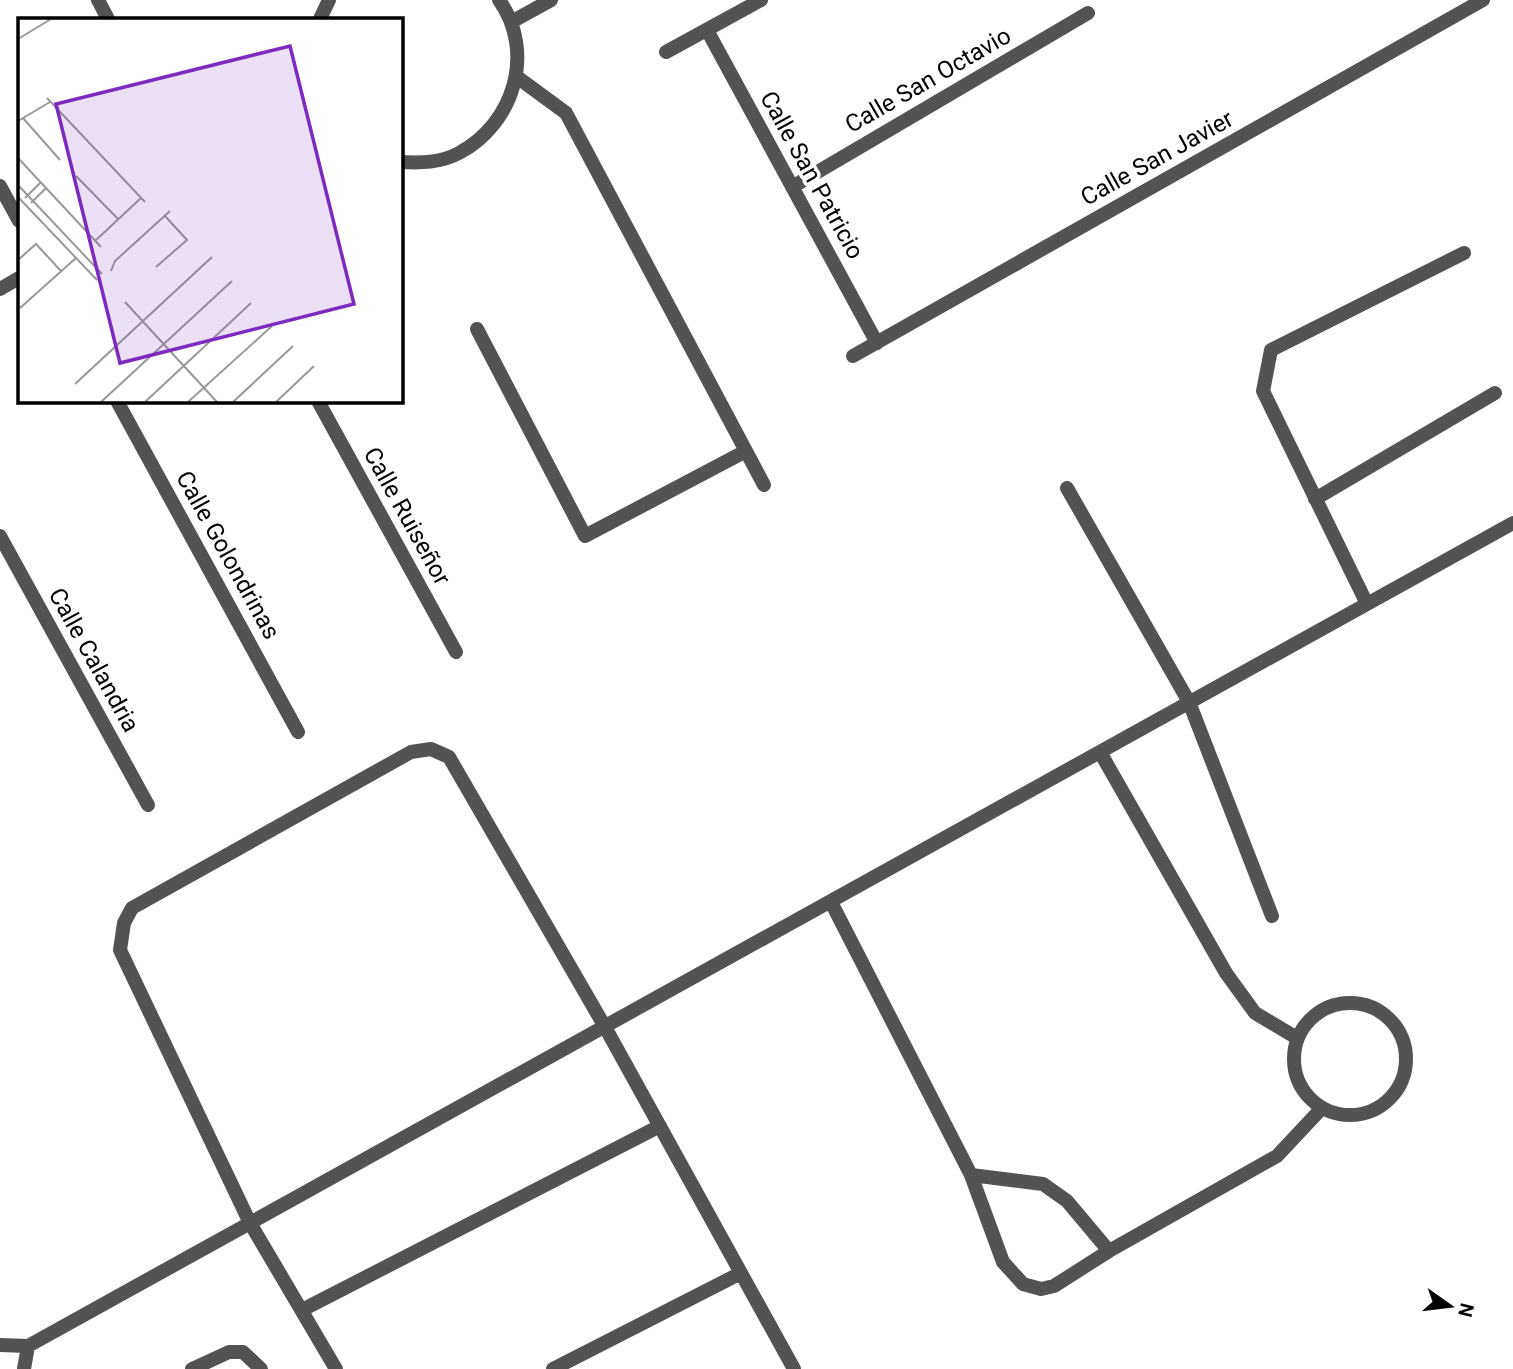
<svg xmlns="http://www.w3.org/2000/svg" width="1513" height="1369" font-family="Roboto,sans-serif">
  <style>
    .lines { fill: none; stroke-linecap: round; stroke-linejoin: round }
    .service { stroke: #535353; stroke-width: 14 }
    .minor { stroke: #535353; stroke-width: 14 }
    .labels { text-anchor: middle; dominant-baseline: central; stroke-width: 7; stroke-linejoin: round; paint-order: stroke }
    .street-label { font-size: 24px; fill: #000; stroke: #fff }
    .inset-road { fill: none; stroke: #999; stroke-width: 2 }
    .view { fill: #7b2cbf; fill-opacity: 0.15; stroke: #7b2cbf; stroke-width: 3.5 }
    .inset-edge { fill: none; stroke: #000; stroke-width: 3.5 }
  </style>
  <rect width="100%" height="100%" fill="#fff"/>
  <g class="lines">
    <path class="service" d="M1067,488L1189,702L1272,916
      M1315,499L1495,393
      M1367,604L1263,391L1271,350L1464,253
      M1100,752L1226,973L1255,1013L1297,1038
      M831,902L971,1175L1003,1262L1023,1284L1041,1289L1054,1286L1109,1251L1277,1156L1322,1108
      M1294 1059a56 56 0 1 1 112 0a56 56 0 1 1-112 0Z
      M971,1175L1043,1184L1067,1201L1109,1251
      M302,1310L660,1126
      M0,1345L28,1346L1513,523
      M24,1369L28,1346
      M192,1369L229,1352H243L261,1369
      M336,1369L250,1223L120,950L124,923L132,908L411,752L431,749L449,757L605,1027L794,1369
      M553,1369L741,1273"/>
    <path class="minor" d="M98,0L108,19
      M320,19L329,0
      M511,22L551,0
      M707,30L877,343
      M666,52L761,0
      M517,77L566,113L764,485
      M401,162C420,163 441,163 459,153C514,124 536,52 499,0
      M0,186L19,221
      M792,187L1088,13
      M0,289L19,278
      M477,329L585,536L746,451
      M853,356L1483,0
      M117,401L298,732
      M318,401L456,652
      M0,536L148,805"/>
  </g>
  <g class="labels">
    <g class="street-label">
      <text transform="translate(928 80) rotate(-30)">Calle San Octavio</text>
      <text transform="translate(1157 158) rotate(-29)">Calle San Javier</text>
      <text transform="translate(812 175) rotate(61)">Calle San Patricio</text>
      <text transform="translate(407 516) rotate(61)">Calle Ruiseñor</text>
      <text transform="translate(228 555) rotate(61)">Calle Golondrinas</text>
      <text transform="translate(94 660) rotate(61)">Calle Calandria</text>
    </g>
  </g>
  <g transform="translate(18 18)">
    <rect width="385" height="385" fill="#fff"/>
    <path class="inset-road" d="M0,21L33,1M29,80L127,184M5,100L42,142M0,103L32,84M0,140L83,229M58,158L100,201M0,167L84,256M0,179L79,262M7,180L23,164M13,185L28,170M77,223L123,180M0,242L18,226L43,253M138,249L169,222L147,198M93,253L97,243L152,193M107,284L199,384M2,290L58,240M57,366L194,239M83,384L214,263M127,384L233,285M170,384L254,308M215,384L275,328M258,384L296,348"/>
    <path class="view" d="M272,28L336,286L102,345L38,86Z"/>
    <rect width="385" height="385" class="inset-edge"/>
  </g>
  <g transform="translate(1450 1306) rotate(104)" stroke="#ffffff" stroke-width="5" paint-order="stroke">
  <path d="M0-5L12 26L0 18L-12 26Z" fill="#000000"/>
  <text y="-10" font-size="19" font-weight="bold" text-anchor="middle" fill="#000000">N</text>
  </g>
</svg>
